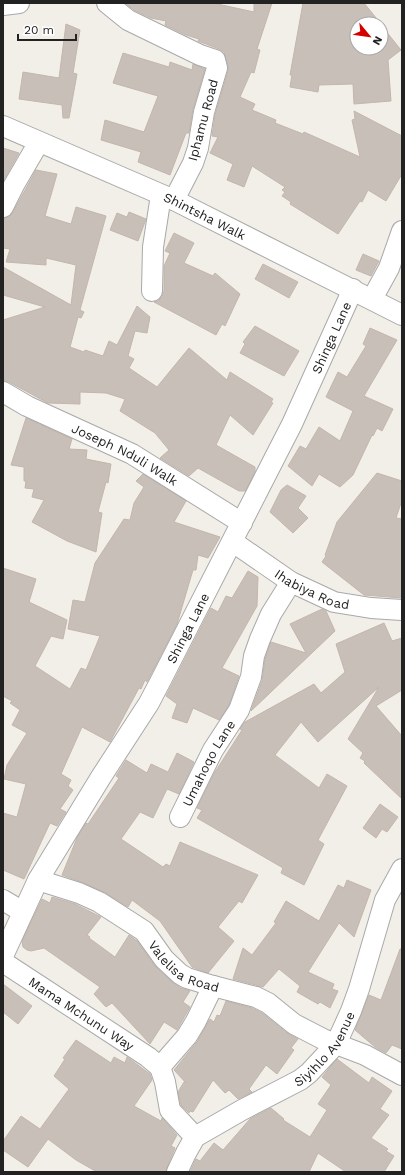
<svg xmlns="http://www.w3.org/2000/svg" width="405" height="1175" font-family="'Work Sans',sans-serif">
  <style>
    .building { fill: #c7bfb8; stroke: #c4b6ab }
    .lines { fill: none; stroke-linecap: round; stroke-linejoin: round }
    .minor-casing { stroke: #a9a9a9; stroke-width: 22 }
    .minor { stroke: #fff; stroke-width: 20 }
    .labels { text-anchor: middle; dominant-baseline: central; stroke-width: 3; stroke-linejoin: round; paint-order: stroke }
    .street-label { font-size: 13px; fill: #222; stroke: #fff }
  </style>
  <rect width="100%" height="100%" fill="#f2efe9"/>
  <path class="building" d="M125,3H213L254,12V3H272L257,49L260,50L254,73L251,72L240,97L255,104L252,110L276,120L275,123L303,134L304,132L360,157L352,120L355,119L354,111L402,136V174L386,201L368,190L362,202L360,201L338,234L290,204L291,202L282,196L285,192L282,190L285,187L252,166L244,187L227,180L233,164L210,153L218,137L212,136L215,115L228,71V65L224,52L219,49L198,41L199,39L186,35L165,25L166,21L151,18L134,10Z
    M303,3H364L381,24H357V48H381V25L401,50L388,60L391,101L354,104L353,84L319,85L318,92L290,87L292,75H290Z
    M66,24L80,30L73,73L77,74L69,118H63L62,105L19,99L23,72L59,78Z
    M123,53L169,67L170,62L192,70L193,64L205,69L193,109L189,133H186L170,175L138,162L141,152L101,140L105,120L144,132L158,96L113,83Z
    M3,148L19,153L3,181Z
    M36,170L57,174L45,216L71,224L76,207L106,216L80,310L84,312L81,318L78,317L70,347L84,352L85,350L103,356L109,341L117,345L137,306L150,317L147,333L135,331L128,356L134,359L129,368L157,387L189,348L227,380L230,372L273,399L271,402L273,403L253,435L230,415L216,445L255,467V472L245,491H239L198,468L189,476L160,458L169,450L155,433L120,411L125,399L106,393L80,392V404L48,403L9,382L3,381V320L45,307L3,295V267L71,305L76,265L46,258V265L6,262L10,249L3,248V218L9,217L13,212Z
    M129,212L146,219L138,241L110,230L117,213L127,217Z
    M174,233L194,243L184,263L213,276L215,273L240,294L225,326L222,324L216,335L154,302L158,301L162,297L164,291V266L170,253L165,251Z
    M363,254L379,261L371,276L356,270Z
    M263,264L298,282L289,298L255,279Z
    M255,326L299,351L284,376L240,353L245,344L243,342Z
    M370,328L397,340L364,396L393,409L382,431L377,428L373,436L372,435L353,475L340,487L319,474L312,486L288,466L300,446L306,449L319,427L340,441L353,411L326,397L338,372L347,377L366,346L363,344Z
    M26,418L72,439L69,449L87,450L86,459L111,464L108,483L106,482L98,512L102,513L96,552L67,541L32,522L44,500L32,497L34,489L25,488L26,481H24V467L11,465Z
    M377,473L402,481V500L396,518L402,519V598L364,595L322,562L326,556L325,555L337,522Z
    M143,474L186,501L174,522L220,537L208,558L198,555L196,570H193L177,624L147,682L145,680L141,689L139,688L110,742L82,727L61,774L71,780L68,786L73,790L60,809L66,812L57,826L50,823L24,879L3,870V813L17,817L26,784L4,779L7,765L27,733L12,725L20,710L10,703L12,701L3,696V568L36,579L29,602L67,620L63,639L51,636L35,666L70,689L81,668L86,670L100,636L68,629L73,600L85,602L95,563L124,519L130,520L134,503L144,487L136,481Z
    M287,485L306,496L298,508L308,518L293,533L270,512L281,490Z
    M248,571L258,577L257,606L222,668L239,676L229,705L219,720L193,708L187,723L172,718L177,704L166,696L211,608L218,612L226,596L232,598Z
    M322,609L326,611L335,631L251,711L262,681L265,659L271,642L306,653L290,624Z
    M384,623L392,641L402,638V690L376,706L402,736V799L364,763L365,761L360,758L363,753L348,739L379,687L318,742L301,722L275,755L319,788L327,774L347,786L318,840L324,844L304,885L281,873L283,868L197,818L202,810L197,808L215,772L242,730L240,729L245,722L314,684L321,693L345,672L336,644Z
    M177,753L194,762L179,794L167,789L153,818L140,812L121,839L163,867L166,864L170,866L180,842L258,875L242,903L239,901L218,927L234,941L208,973L192,967L160,921L132,900L128,907L104,892L84,883L62,875L77,838L86,823L88,824L119,778L116,776L126,760L147,773L151,764L168,772Z
    M380,804L398,817L387,832L382,829L376,838L363,828Z
    M347,880L371,890L354,937L339,923L308,972L334,984L332,989L338,991L330,1008L320,1002L318,1004L297,992L300,986L279,969L263,987L233,979L243,948L252,955L276,923L274,922L286,901L319,921L338,885L344,888Z
    M52,897L75,904L101,917L87,935L90,937L89,938L115,957L129,935L137,941L155,966L172,982L181,988L190,991L183,1002L190,1007L177,1030L164,1022L150,1044L112,1003L106,1007L94,994L100,987L44,948L31,951L27,950L23,947L22,941L42,899L50,903Z
    M400,949H402V1049L392,1045L386,1053L375,1047L355,1030L369,995L381,1000Z
    M3,984L32,1006L18,1024L3,1012Z
    M226,1001L252,1008L262,1013L287,1033L298,1039L291,1048L294,1050L277,1074L266,1065L249,1089L252,1092L238,1099L229,1090L225,1093L213,1080L193,1112L190,1111L189,1113L181,1105L178,1092L184,1082L186,1083L174,1070L197,1042L210,1019L214,1022L217,1015L220,1016Z
    M76,1040L111,1063L114,1057L125,1063L127,1057L150,1074L152,1080L134,1106L161,1121L162,1118L177,1135L171,1146L175,1148L167,1167L166,1172H97L76,1160L48,1139L28,1167L3,1150V1141L21,1116L40,1129L69,1089L54,1076L65,1059L63,1058Z
    M337,1059L369,1083L372,1077L392,1091L380,1109L389,1115L371,1138L388,1149L386,1151L394,1156L384,1172H346L318,1153L309,1172H190L196,1159L200,1161L214,1143L223,1150L250,1119L271,1108L284,1119L283,1120L310,1137L327,1110L318,1104L331,1085L322,1077Z"/>
  <g class="lines">
    <defs>
      <g id="minor">
        <path d="M107,3L128,20L200,55L215,60L217,68L204,112L198,148L193,163L174,200"/>
        <path d="M3,5L19,3"/>
        <path id="s1" d="M3,126L174,200L402,315"/>
        <path d="M3,207L14,185L39,142"/>
        <path d="M152,291L153,247L161,195"/>
        <path d="M372,299L389,268L402,231"/>
        <path id="s2" d="M3,392L27,406L132,454L242,523"/>
        <path id="s3" d="M233,542L291,582L334,602L371,608L402,610"/>
        <path id="s4" d="M180,817L213,750L239,710L251,677L254,656L260,639L271,614L291,582"/>
        <path id="s5" d="M38,880L79,893L99,902L144,931L164,959L180,974L187,978L213,986L256,997L268,1003L294,1024L323,1039L365,1055L402,1075"/>
        <path d="M3,900L23,912"/>
        <path id="s6" d="M3,956L38,880L101,777L149,703L161,680L292,424L353,289"/>
        <path id="s7" d="M3,962L148,1057L160,1067L165,1082L170,1110L195,1137"/>
        <path d="M160,1067L187,1036L196,1021L213,986"/>
        <path id="s8" d="M177,1172L186,1153L195,1137L242,1110L300,1080L309,1073L336,1044L351,1011L359,989L385,900L402,869"/>
      </g>
    </defs>
    <use href="#minor" class="minor-casing"/>
    <use href="#minor" class="minor"/>
  </g>
  <g class="labels">
    <g class="street-label">
      <text transform="translate(203 120) rotate(-75)">Iphamu Road</text>
      <text stroke="none"><textPath href="#s1" startOffset="221">Shintsha Walk</textPath></text>
      <text stroke="none"><textPath href="#s6" startOffset="701">Shinga Lane</textPath></text>
      <text stroke="none"><textPath href="#s2" startOffset="137">Joseph Nduli Walk</textPath></text>
      <text stroke="none"><textPath href="#s3" startOffset="93">Ihabiya Road</textPath></text>
      <text stroke="none"><textPath href="#s6" startOffset="377">Shinga Lane</textPath></text>
      <text stroke="none"><textPath href="#s4" startOffset="61">Umahoqo Lane</textPath></text>
      <text stroke="none"><textPath href="#s5" startOffset="174">Valelisa Road</textPath></text>
      <text stroke="none"><textPath href="#s7" startOffset="94">Mama Mchunu Way</textPath></text>
      <text stroke="none"><textPath href="#s8" startOffset="199">Siyihlo Avenue</textPath></text>
    </g>
  </g>
  <rect width="405" height="1175" fill="none" stroke="#222222" stroke-width="8"/>
  <g transform="translate(369 36) rotate(119)"><circle r="19" fill="#ffffff" stroke="#a7a7a7"/>
  <path d="M0-3L7 15L0 10L-7 15Z" fill="#d40000"/>
  <text y="-6" font-size="11" font-weight="bold" text-anchor="middle" fill="#222222">N</text>
  </g>
  <path d="M18 34v6h58v-6" fill="none" stroke="#222222" stroke-width="2"/>
  <text x="24" y="34" font-size="12" fill="#222222" stroke="#ffffff" stroke-width="3" paint-order="stroke">20 m</text>
</svg>
